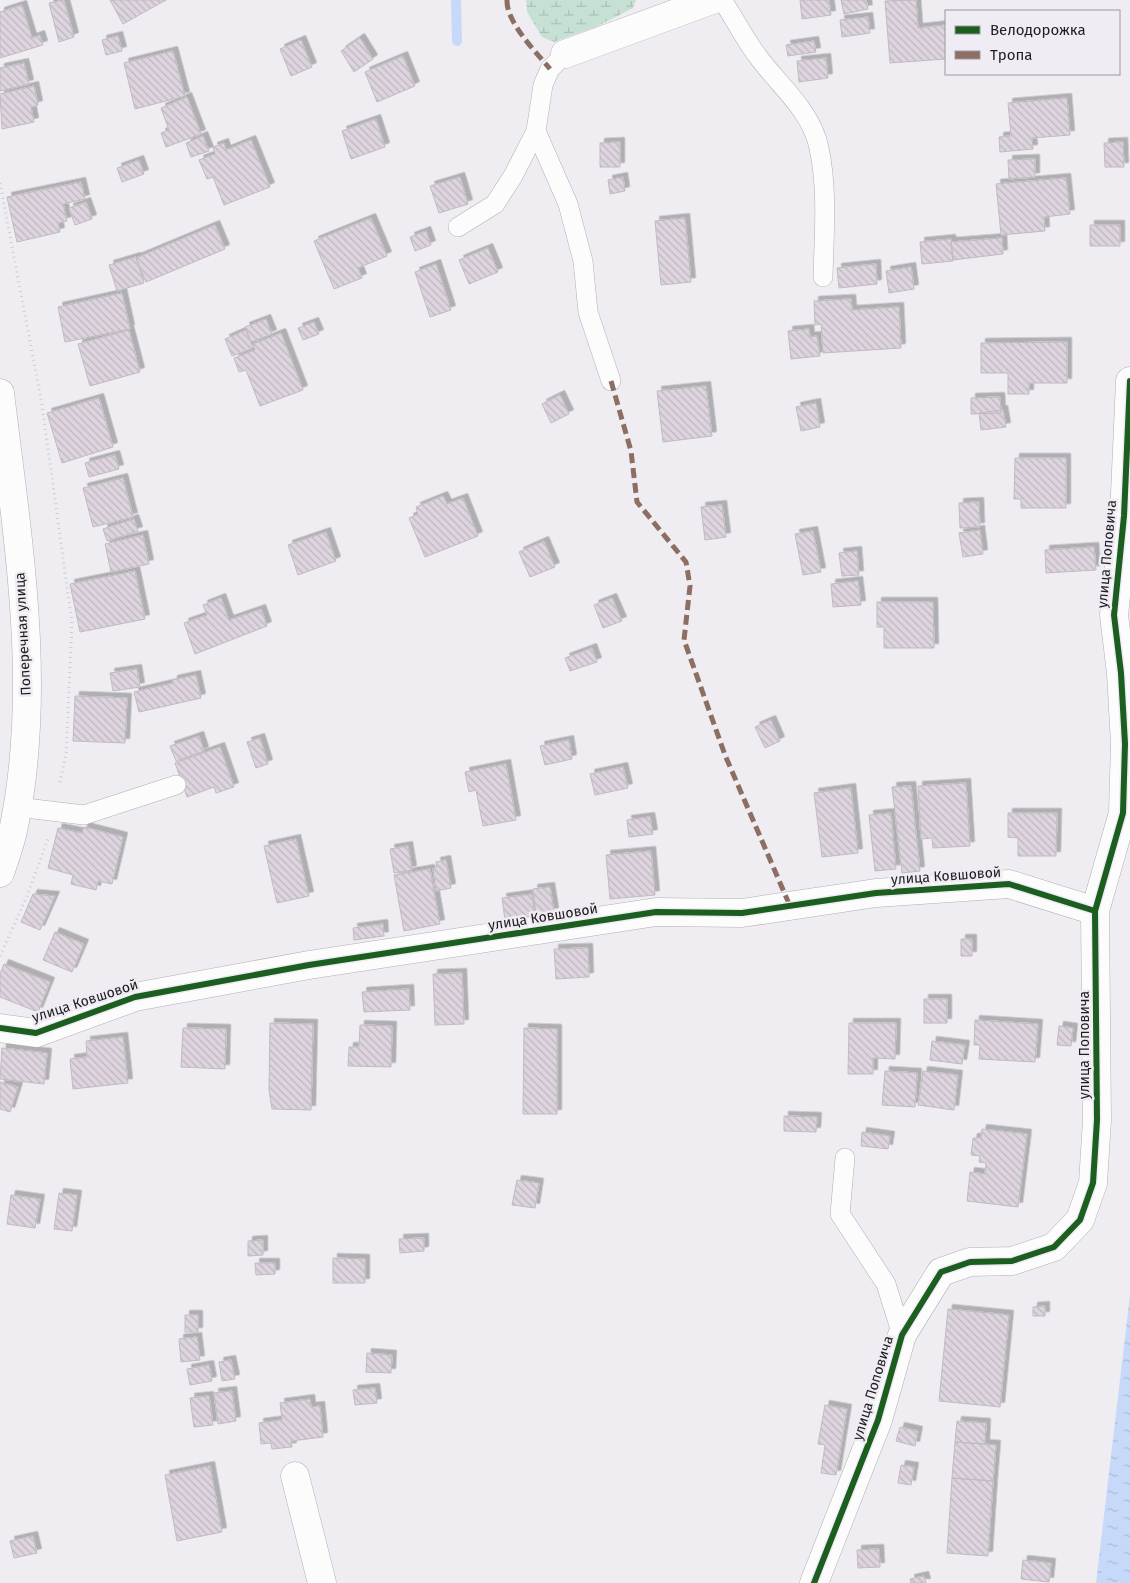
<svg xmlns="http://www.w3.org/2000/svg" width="1130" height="1583" font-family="'Fira Sans',sans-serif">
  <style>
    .wetland { fill: url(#wetland-marsh) }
    .water { fill: url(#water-ripples) }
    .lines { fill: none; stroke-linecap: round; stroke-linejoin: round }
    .stream { stroke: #c6d9f9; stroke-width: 10 }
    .building { fill: url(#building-back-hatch); stroke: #bebcbf; filter: url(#shadow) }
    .service-casing { stroke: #b1afb3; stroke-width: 20 }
    .minor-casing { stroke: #b1afb3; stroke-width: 29 }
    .secondary-casing { stroke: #b1afb3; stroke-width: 29 }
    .path { stroke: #ccc; stroke-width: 3; stroke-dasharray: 1 4; stroke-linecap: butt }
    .service { stroke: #fdfcfd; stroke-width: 19 }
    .minor { stroke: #fdfcfd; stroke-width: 28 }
    .secondary { stroke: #fdfcfd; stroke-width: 28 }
    .quiet { stroke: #8d6e63; stroke-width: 5; stroke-dasharray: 10 5; stroke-linecap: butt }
    .cycleway-casing { stroke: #efecf3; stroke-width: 9 }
    .cycleway { stroke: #1b5e20; stroke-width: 6 }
    .labels { text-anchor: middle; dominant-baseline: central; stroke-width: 5; stroke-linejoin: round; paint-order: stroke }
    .street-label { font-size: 14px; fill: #1e1c1f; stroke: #efecf3 }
  </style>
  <defs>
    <pattern id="wetland-marsh" width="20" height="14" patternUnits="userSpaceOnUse" patternTransform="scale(1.25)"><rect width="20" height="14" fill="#c6e0d4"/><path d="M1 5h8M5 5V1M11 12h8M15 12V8" fill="none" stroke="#aac0b6"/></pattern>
    <pattern id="water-ripples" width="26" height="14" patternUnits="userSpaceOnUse" patternTransform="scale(1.25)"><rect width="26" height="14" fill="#c6d9f9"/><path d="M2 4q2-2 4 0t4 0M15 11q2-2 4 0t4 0" fill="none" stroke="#aabad5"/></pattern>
    <pattern id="building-back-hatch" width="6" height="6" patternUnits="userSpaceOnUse" patternTransform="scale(1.25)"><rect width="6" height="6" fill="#ded4df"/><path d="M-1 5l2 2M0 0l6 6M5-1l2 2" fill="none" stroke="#beb5bf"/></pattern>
    <filter id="shadow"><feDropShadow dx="4.5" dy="-4.5" stdDeviation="0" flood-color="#0004"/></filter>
  </defs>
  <rect width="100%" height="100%" fill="#efedf2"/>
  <path class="wetland" d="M526,0H636L633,8L598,26L554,42L542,37L527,12Z"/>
  <path class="water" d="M1130,1295V1583H1096Z"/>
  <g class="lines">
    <path class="stream" d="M456,0L457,41"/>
  </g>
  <path class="building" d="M64,0L74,37L59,42L49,3Z
    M110,0H166L123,24Z
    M800,0H829L831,15L802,19Z
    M841,0H866L868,9L844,14Z
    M916,0L918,28L946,25V59L890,63L885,1Z
    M22,5L32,38L40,35L43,45L0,58V12Z
    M868,17L870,33L842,37L840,20Z
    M118,36L122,51L106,55L102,40Z
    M360,38L373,59L354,72L341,51Z
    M301,40L312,67L291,76L280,49Z
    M814,41L816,52L788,56L786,45Z
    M173,51L185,96L135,109L124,63Z
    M403,56L415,86L377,102L365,72Z
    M826,58L828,78L799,82L797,61Z
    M24,63L29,84L0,91V68Z
    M34,86L38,105L31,107L34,122L2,129L0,94Z
    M187,97L201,134L166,147L161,133L169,130L161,108Z
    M1067,98L1070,135L1032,138L1033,149L1000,152L999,137L1011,136L1008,103Z
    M376,119L385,147L351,159L342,131Z
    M203,136L209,151L191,157L186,143Z
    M251,140L270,187L224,205L213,177L207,179L199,160L215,154L213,147L224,143L226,150Z
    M620,142V167H600V143Z
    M1123,142L1124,167H1105L1104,143Z
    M1035,159V177L1009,179L1008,160Z
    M139,160L144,174L122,182L117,168Z
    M460,177L468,204L439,213L430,186Z
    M623,177L625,191L610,194L608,180Z
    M1066,178L1070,214L1044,217L1045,231L1001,235L996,184Z
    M81,182L85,199L63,204L67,221L58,223L60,232L17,242L7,197Z
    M86,202L92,219L75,225L69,208Z
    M371,218L387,256L358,268L362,278L334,289L314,241Z
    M685,218L691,282L661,285L655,221Z
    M215,225L225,249L146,282L136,258Z
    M1090,225H1120V246H1090Z
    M426,231L431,245L415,251L410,237Z
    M1002,238L1003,254L953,260L951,242Z
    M951,239L953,261L922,264L920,242Z
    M488,248L498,272L469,284L459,260Z
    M136,257L144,283L117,291L109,265Z
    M436,264L451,310L430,317L415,272Z
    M876,264L877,284L839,288L837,268Z
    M911,267L914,289L889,293L886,271Z
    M122,293L130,329L65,342L58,307Z
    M851,299L852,310L899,307L901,348L823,353L821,324L815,325L814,301Z
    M266,319L272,334L251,342L245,327Z
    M314,322L319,334L303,340L298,328Z
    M809,329L810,337L817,336L820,356L791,359L788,331Z
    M129,330L140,372L90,386L78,344Z
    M246,330L253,348L232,356L225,339Z
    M281,333L303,390L260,406L246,370L239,372L234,358L255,350L253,344Z
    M1067,342V383H1029V394H1008V373H981V343Z
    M706,386L712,436L663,442L657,391Z
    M560,395L569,414L551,423L542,404Z
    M1000,397L1001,413L971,414V398Z
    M99,398L113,447L62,463L47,413Z
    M816,403L820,427L801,431L796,407Z
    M1003,410L1006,427L981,430L979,413Z
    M115,455L119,469L89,477L85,463Z
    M1015,458H1066V508H1021V499H1014Z
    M123,478L133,517L93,527L83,488Z
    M443,496L447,504L463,498L478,536L425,557L409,518L418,514L416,507Z
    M979,502L980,527L960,528L959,503Z
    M722,505L726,537L705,540L701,507Z
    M134,519L138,531L107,541L103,529Z
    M980,530L983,554L963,557L959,533Z
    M813,531L821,572L803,575L795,534Z
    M326,532L336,561L298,575L288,545Z
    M143,535L149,564L111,572L105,544Z
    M544,541L555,567L530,577L519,552Z
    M1094,547L1096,570L1046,573L1045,550Z
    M857,551L859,575L842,576L839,553Z
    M135,571L145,619L80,632L70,584Z
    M858,581L861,605L833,607L831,584Z
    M221,598L229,620L261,609L267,626L195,654L184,623L207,615L203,605Z
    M612,598L622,621L603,628L594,605Z
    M877,602H933L934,648H884V627H877Z
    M592,648L597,662L570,671L565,658Z
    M137,669L140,687L113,691L110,673Z
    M196,675L201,698L139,712L134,692L173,683V680Z
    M75,696L127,698L125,743L73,741Z
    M771,720L780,741L765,748L755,727Z
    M199,736L204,751L176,761L170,746Z
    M260,738L268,764L256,768L247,742Z
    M569,740L572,759L545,765L540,746Z
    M220,747L234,787L216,793L214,787L187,797L175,763Z
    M506,764L516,820L483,826L476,790L469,792L465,772Z
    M623,767L628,788L595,795L590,774Z
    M966,783L970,846L933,848L932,838L921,839L918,786Z
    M911,786L920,871L902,873L892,787Z
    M851,788L858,853L822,857L814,793Z
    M891,813L896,869L875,871L869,815Z
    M1008,813H1057L1056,856H1018V838L1008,837Z
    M650,817L653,834L629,837L627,820Z
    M84,827L123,837L112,884L98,881L96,890L71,884L73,875L48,868L58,828L82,833Z
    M296,839L309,896L277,903L264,846Z
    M408,846L412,870L394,873L390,849Z
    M651,851L655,895L610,899L606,855Z
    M446,860L451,888L436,891L433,868L437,867L436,862Z
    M430,869L440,924L404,931L394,875Z
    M550,887L554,912L536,915L533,889Z
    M33,894L55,896L40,930L21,922Z
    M532,894L535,916L505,920L502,898Z
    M383,924L384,936L354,940L353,928Z
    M55,932L84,944L72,972L43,960Z
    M961,939H972V956H961Z
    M588,948L589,977L556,979L554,949Z
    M4,964L50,982L38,1012L0,997V974Z
    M462,973L464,1024L435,1025L433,974Z
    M409,989L410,1010L364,1012L362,992Z
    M924,999H947V1023H924Z
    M975,1020L1038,1024L1035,1062L979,1059L980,1045H974Z
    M270,1023L313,1024L311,1110L272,1109L269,1090Z
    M849,1023H896L895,1059L873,1058V1074H848Z
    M360,1025L392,1026L391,1067L348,1066L349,1047H359Z
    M1059,1026L1073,1028L1071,1046L1057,1045Z
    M183,1028L226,1029L225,1069L181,1067Z
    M524,1028L557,1029V1114H523Z
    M123,1037L128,1083L73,1089L70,1059L87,1057L86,1041Z
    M932,1041L965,1045L962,1064L930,1060Z
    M2,1048L47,1053L44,1084L0,1079Z
    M885,1071L917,1073L915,1107L882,1105Z
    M923,1071L958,1075L954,1110L918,1105Z
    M0,1082L18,1087L10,1112L0,1109Z
    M784,1116L817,1117L816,1132L784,1131Z
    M982,1129L1027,1134L1018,1207L967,1201L970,1172L985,1174L986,1163L979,1162L980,1156L971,1155L973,1138H981Z
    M862,1132L890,1136L888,1149L861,1146Z
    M517,1180L539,1183L535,1208L512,1205Z
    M59,1193L77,1195L72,1231L54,1229Z
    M11,1195L40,1199L35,1228L7,1224Z
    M424,1238V1251L400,1253L399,1239Z
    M263,1240V1255L248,1256V1241Z
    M333,1258L365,1259V1283H333Z
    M255,1263H275V1274L256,1275Z
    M1045,1306V1316H1033V1307Z
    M948,1309L1009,1315L1000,1407L939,1401Z
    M185,1315H198V1332H185Z
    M197,1337L200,1360L181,1362L179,1339Z
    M367,1353L392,1355L391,1373L366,1372Z
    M231,1360L235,1379L222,1381L219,1362Z
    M209,1365L212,1381L190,1385L187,1369Z
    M375,1388L377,1403L355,1405L353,1390Z
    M232,1391L236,1421L218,1424L214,1393Z
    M209,1396L213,1425L194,1427L190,1398Z
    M310,1399L311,1407L320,1406L323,1437L291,1441L292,1447L272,1449L271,1443L261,1444L259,1423L282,1420L280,1403Z
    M825,1405L847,1409L836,1475L821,1473L825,1445L818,1444Z
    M957,1421L986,1423L985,1444L955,1442Z
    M900,1427L918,1431L915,1446L896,1441Z
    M955,1442L996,1445L993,1481L952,1478Z
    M901,1465L914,1467L911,1485L898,1483Z
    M210,1466L222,1532L177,1541L165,1475Z
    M952,1478L993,1481L988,1556L947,1553Z
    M33,1536L37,1553L14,1558L10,1541Z
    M879,1549L880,1567L858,1568L857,1550Z
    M1023,1560L1051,1563L1049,1582L1021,1579Z
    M924,1576L926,1583H911L910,1579Z"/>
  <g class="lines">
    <defs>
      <path id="service" d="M722,0C735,19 745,40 759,58C780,86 812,112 819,148C828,190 824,235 823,277
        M565,54L550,69L543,85L536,131L568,204L583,261L588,312L611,381
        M458,227L495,204L513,176L536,131
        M17,807L84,815L176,785
        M845,1158L840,1214L886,1284L902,1335"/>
      <path id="minor" d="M565,54L712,0
        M0,1028L36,1033L135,997L309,965L656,912L742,913L876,893L1009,884L1095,911
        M295,1476L322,1583
        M814,1583L878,1420L902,1335L941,1272L970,1262L1012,1261L1054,1247L1080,1220L1093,1183L1097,1120L1095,911L1123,813L1125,744L1121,673L1114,615L1124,516L1130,381"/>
      <path id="secondary" d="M0,393C17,535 43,684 14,826C11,842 5,858 0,873"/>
    </defs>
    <use href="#service" class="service-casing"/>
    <use href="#minor" class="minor-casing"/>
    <use href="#secondary" class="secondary-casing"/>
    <path class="path" d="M0,183L42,405L72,623L66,754L59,786
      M0,956L27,896L49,836"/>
    <use href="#service" class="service"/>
    <use href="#minor" class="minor"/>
    <use href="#secondary" class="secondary"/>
    <path class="quiet" d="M507,0C506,22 536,52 550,69
      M611,381L631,451L637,502L686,562L690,586L684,640L725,755L790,906"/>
    <defs>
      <path id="cycleway" d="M0,1028L36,1033L135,997L309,965L656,912L742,913L876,893L1009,884L1095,911
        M814,1583L878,1420L902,1335L941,1272L970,1262L1012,1261L1054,1247L1080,1220L1093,1183L1097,1120L1095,911L1123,813L1125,744L1121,673L1114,615L1124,516L1130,381"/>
    </defs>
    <use href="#cycleway" class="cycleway-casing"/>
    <use href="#cycleway" class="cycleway"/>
  </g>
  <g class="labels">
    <g class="street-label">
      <text transform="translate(1107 554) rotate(-85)">улица Поповича</text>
      <text transform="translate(23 634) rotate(-93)">Поперечная улица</text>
      <text transform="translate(946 876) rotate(-4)">улица Ковшовой</text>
      <text transform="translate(543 917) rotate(-9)">улица Ковшовой</text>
      <text transform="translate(85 1001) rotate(-18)">улица Ковшовой</text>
      <text transform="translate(1084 1045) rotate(-90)">улица Поповича</text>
      <text transform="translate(873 1388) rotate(-73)">улица Поповича</text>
    </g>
  </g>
  <rect x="945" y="10" width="175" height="65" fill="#efecf3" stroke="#9b999e"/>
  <rect x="955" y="26" width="25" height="8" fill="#1b5e20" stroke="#9b999e"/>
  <text x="990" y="35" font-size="15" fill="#1e1c1f">Велодорожка</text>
  <rect x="955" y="51" width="25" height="8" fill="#8d6e63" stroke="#9b999e"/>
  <text x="990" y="60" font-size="15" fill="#1e1c1f">Тропа</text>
</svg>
